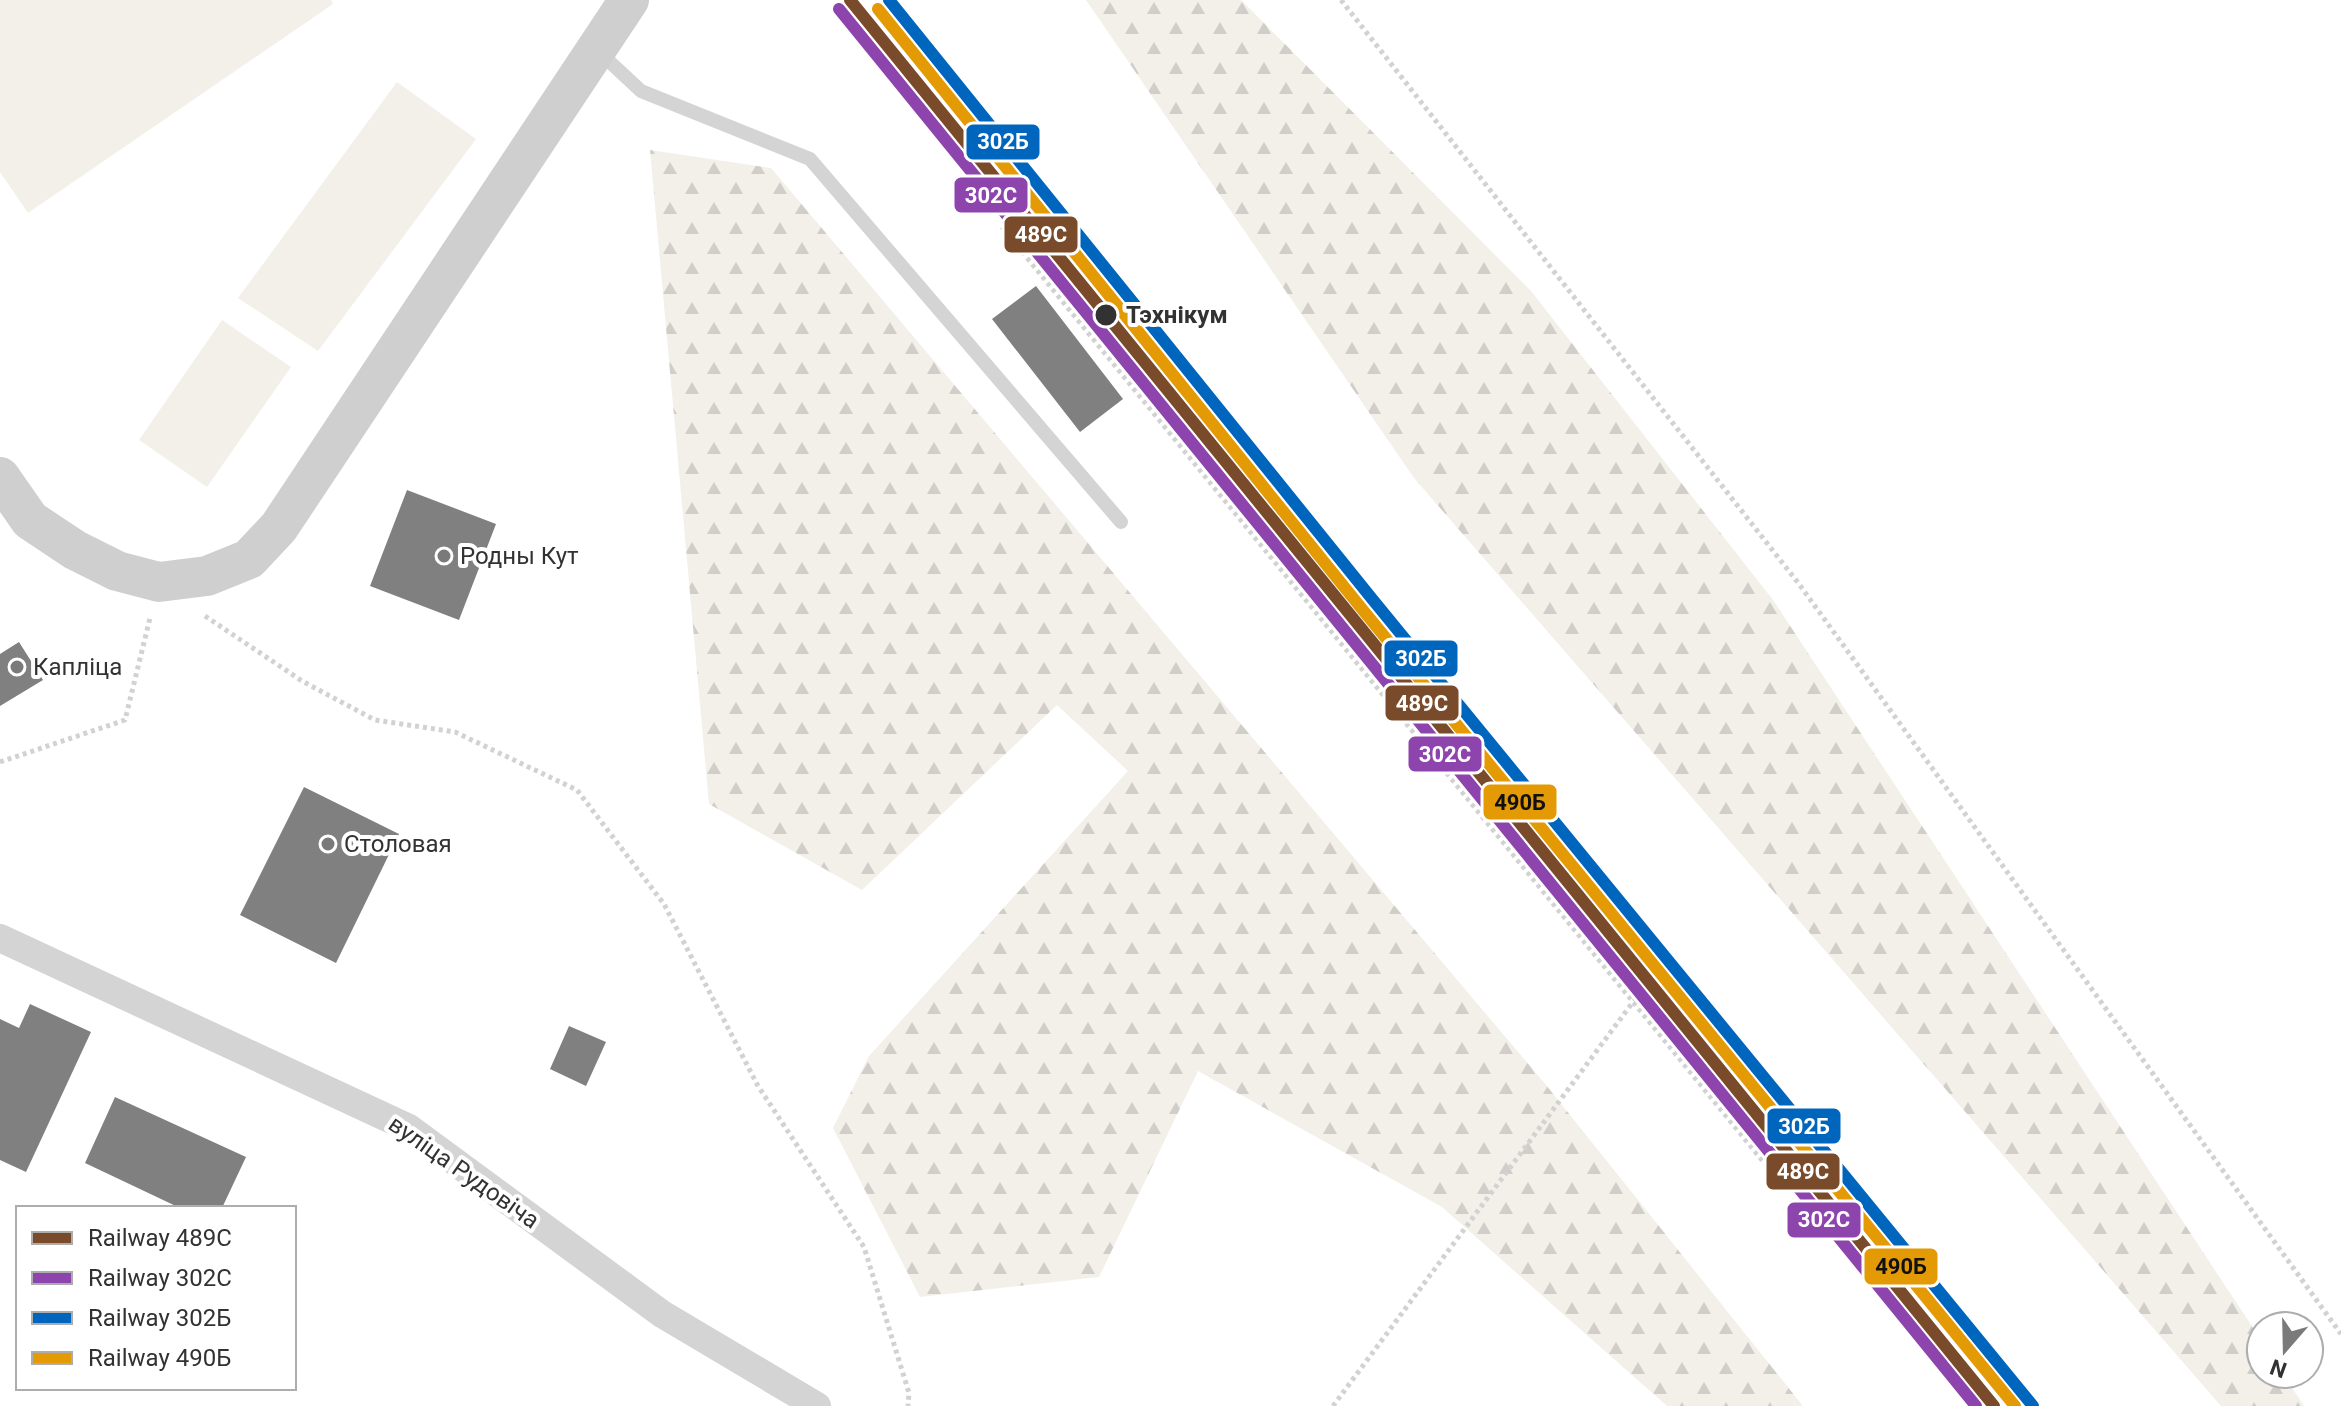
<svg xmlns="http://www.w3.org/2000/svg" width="2341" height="1406" font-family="Roboto,sans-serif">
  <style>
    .forest { fill: url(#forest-firs) }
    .pitch { fill: #f3f0ea }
    .building { fill: #808080 }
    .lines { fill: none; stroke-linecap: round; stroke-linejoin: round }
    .path { stroke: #d2d2d2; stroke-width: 5; stroke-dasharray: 4 4; stroke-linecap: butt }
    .lane { stroke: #d4d4d4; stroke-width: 14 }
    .street { stroke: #d4d4d4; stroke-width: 28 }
    .secondary { stroke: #cfcfcf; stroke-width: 40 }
    .rail-1-casing { stroke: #fff; stroke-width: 18 }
    .rail-2-casing { stroke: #fff; stroke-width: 18 }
    .rail-3-casing { stroke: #fff; stroke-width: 18 }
    .rail-4-casing { stroke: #fff; stroke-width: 18 }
    .rail-1 { stroke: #7a4b2a; stroke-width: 12 }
    .rail-2 { stroke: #8e44ad; stroke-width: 12 }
    .rail-3 { stroke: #0065bd; stroke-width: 12 }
    .rail-4 { stroke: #e39a05; stroke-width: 12 }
    .stop-dot { fill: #323232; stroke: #fff; stroke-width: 3 }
    .poi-dot { fill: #7a7a7a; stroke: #fff; stroke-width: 3 }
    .labels { text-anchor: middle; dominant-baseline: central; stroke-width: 8; stroke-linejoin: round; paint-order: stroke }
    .stop-label { font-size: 24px; font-weight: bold; fill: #323232; stroke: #fff; text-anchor: start }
    .poi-label { font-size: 24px; fill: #323232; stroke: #fff; text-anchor: start }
    .street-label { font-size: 24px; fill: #323232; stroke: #fff }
    .line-badge { stroke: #fff; stroke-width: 3 }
    .badge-label { font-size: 22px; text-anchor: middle; font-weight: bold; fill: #fff }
    .pale-badge-label { font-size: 22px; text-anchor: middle; font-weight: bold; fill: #111 }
  </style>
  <defs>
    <pattern id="forest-firs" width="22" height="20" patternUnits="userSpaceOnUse" patternTransform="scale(2)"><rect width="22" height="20" fill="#f3f0ea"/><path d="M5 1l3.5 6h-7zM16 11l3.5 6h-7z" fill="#d1cec9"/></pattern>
  </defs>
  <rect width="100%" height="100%" fill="#fff"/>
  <path class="forest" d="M1086,0H1241L1531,291L1773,600L2261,1340V1374H2283L2304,1406H2221L1414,478Z
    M650,150L771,168L1546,1085L1803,1406H1667L1442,1207L1198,1071L1099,1277L920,1297L833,1128L869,1056L1128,771L1057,705L862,890L709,804Z"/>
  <path class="pitch" d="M0,0H331L333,4L28,213L0,172Z
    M397,82L476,139L318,351L238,298Z
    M222,320L291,367L207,487L139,440Z"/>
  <path class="building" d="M1036,286L1123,399L1080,432L992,319Z
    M407,490L496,524L459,620L370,586Z
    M19,642L43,680L0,706V654Z
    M304,787L399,834L336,963L240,915Z
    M30,1004L91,1032L26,1172L0,1160V1019L19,1028Z
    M569,1026L606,1042L586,1086L550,1069Z
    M115,1097L246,1157L222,1208H180L85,1163Z"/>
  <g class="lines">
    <path class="path" d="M1341,0L1799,584L2341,1334
      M1035,208L1811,1157
      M1002,227L1779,1181
      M205,616L302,681L375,720L455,732L577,790L664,904L758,1086L864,1247L909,1393L908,1406
      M0,762L125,720L150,618
      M1333,1406L1633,1002L1664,976"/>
    <path class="lane" d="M597,50L641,91L810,159L1121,522"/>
    <path class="street" d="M0,938L409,1128L662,1314L817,1406"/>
    <path class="secondary" d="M0,477L30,520L75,550L117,571L159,582L207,576L249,559L279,527L629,0"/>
    <defs>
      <path id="rail-1" d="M850,0L1994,1406"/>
      <path id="rail-2" d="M839,9L1976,1406"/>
      <path id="rail-3" d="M889,0L1373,600L2033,1406"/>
      <path id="rail-4" d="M878,9L1362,609L2015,1406"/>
    </defs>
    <use href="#rail-1" class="rail-1-casing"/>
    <use href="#rail-2" class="rail-2-casing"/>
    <use href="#rail-3" class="rail-3-casing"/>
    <use href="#rail-4" class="rail-4-casing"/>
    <use href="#rail-1" class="rail-1"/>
    <use href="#rail-2" class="rail-2"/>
    <use href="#rail-3" class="rail-3"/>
    <use href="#rail-4" class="rail-4"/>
  </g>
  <circle class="stop-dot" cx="1106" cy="315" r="12"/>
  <g class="poi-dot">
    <circle cx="444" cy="556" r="8"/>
    <circle cx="17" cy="667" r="8"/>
    <circle cx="328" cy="844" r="8"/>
  </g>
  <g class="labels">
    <g class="stop-label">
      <text x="1126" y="315">Тэхнікум</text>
    </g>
    <g class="poi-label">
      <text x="460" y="556">Родны Кут</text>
      <text x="33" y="667">Капліца</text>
      <text x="344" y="844">Столовая</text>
    </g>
    <g class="street-label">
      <text transform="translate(464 1172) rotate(35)">вуліца Рудовіча</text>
    </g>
  </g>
  <g class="line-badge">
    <rect x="965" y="123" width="76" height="38" rx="8" fill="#0065bd"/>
    <rect x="953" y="176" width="76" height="38" rx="8" fill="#8e44ad"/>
    <rect x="1003" y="215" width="76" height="39" rx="8" fill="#7a4b2a"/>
    <rect x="1383" y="639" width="76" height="39" rx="8" fill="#0065bd"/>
    <rect x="1384" y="684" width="76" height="38" rx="8" fill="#7a4b2a"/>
    <rect x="1407" y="735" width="76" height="38" rx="8" fill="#8e44ad"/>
    <rect x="1482" y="783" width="76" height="38" rx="8" fill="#e39a05"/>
    <rect x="1766" y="1107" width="76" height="38" rx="8" fill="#0065bd"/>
    <rect x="1765" y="1152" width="76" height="39" rx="8" fill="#7a4b2a"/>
    <rect x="1786" y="1201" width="76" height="38" rx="8" fill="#8e44ad"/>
    <rect x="1863" y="1247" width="76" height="39" rx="8" fill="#e39a05"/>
  </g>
  <g class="badge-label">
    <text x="1003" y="149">302Б</text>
    <text x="991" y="203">302С</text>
    <text x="1041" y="242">489С</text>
    <text x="1421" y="666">302Б</text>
    <text x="1422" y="711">489С</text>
    <text x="1445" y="762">302С</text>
    <text x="1804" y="1134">302Б</text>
    <text x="1803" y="1179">489С</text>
    <text x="1824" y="1227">302С</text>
  </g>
  <g class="pale-badge-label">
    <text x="1520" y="810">490Б</text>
    <text x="1901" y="1274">490Б</text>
  </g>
  <rect x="16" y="1206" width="280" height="184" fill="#ffffff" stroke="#adadad" stroke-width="2"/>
  <rect x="32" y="1232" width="40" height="12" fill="#7a4b2a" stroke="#adadad" stroke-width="2"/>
  <text x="88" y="1246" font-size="24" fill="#323232">Railway 489С</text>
  <rect x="32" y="1272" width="40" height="12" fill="#8e44ad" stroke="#adadad" stroke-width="2"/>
  <text x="88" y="1286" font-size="24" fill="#323232">Railway 302С</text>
  <rect x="32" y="1312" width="40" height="12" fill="#0065bd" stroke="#adadad" stroke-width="2"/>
  <text x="88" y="1326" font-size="24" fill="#323232">Railway 302Б</text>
  <rect x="32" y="1352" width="40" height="12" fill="#e39a05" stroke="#adadad" stroke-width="2"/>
  <text x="88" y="1366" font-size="24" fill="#323232">Railway 490Б</text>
  <g transform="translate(2285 1350) rotate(200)"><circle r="38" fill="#ffffff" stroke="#adadad" stroke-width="2"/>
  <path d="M0-6L14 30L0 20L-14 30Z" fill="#7a7a7a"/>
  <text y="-12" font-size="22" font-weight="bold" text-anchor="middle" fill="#323232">N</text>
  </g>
</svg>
